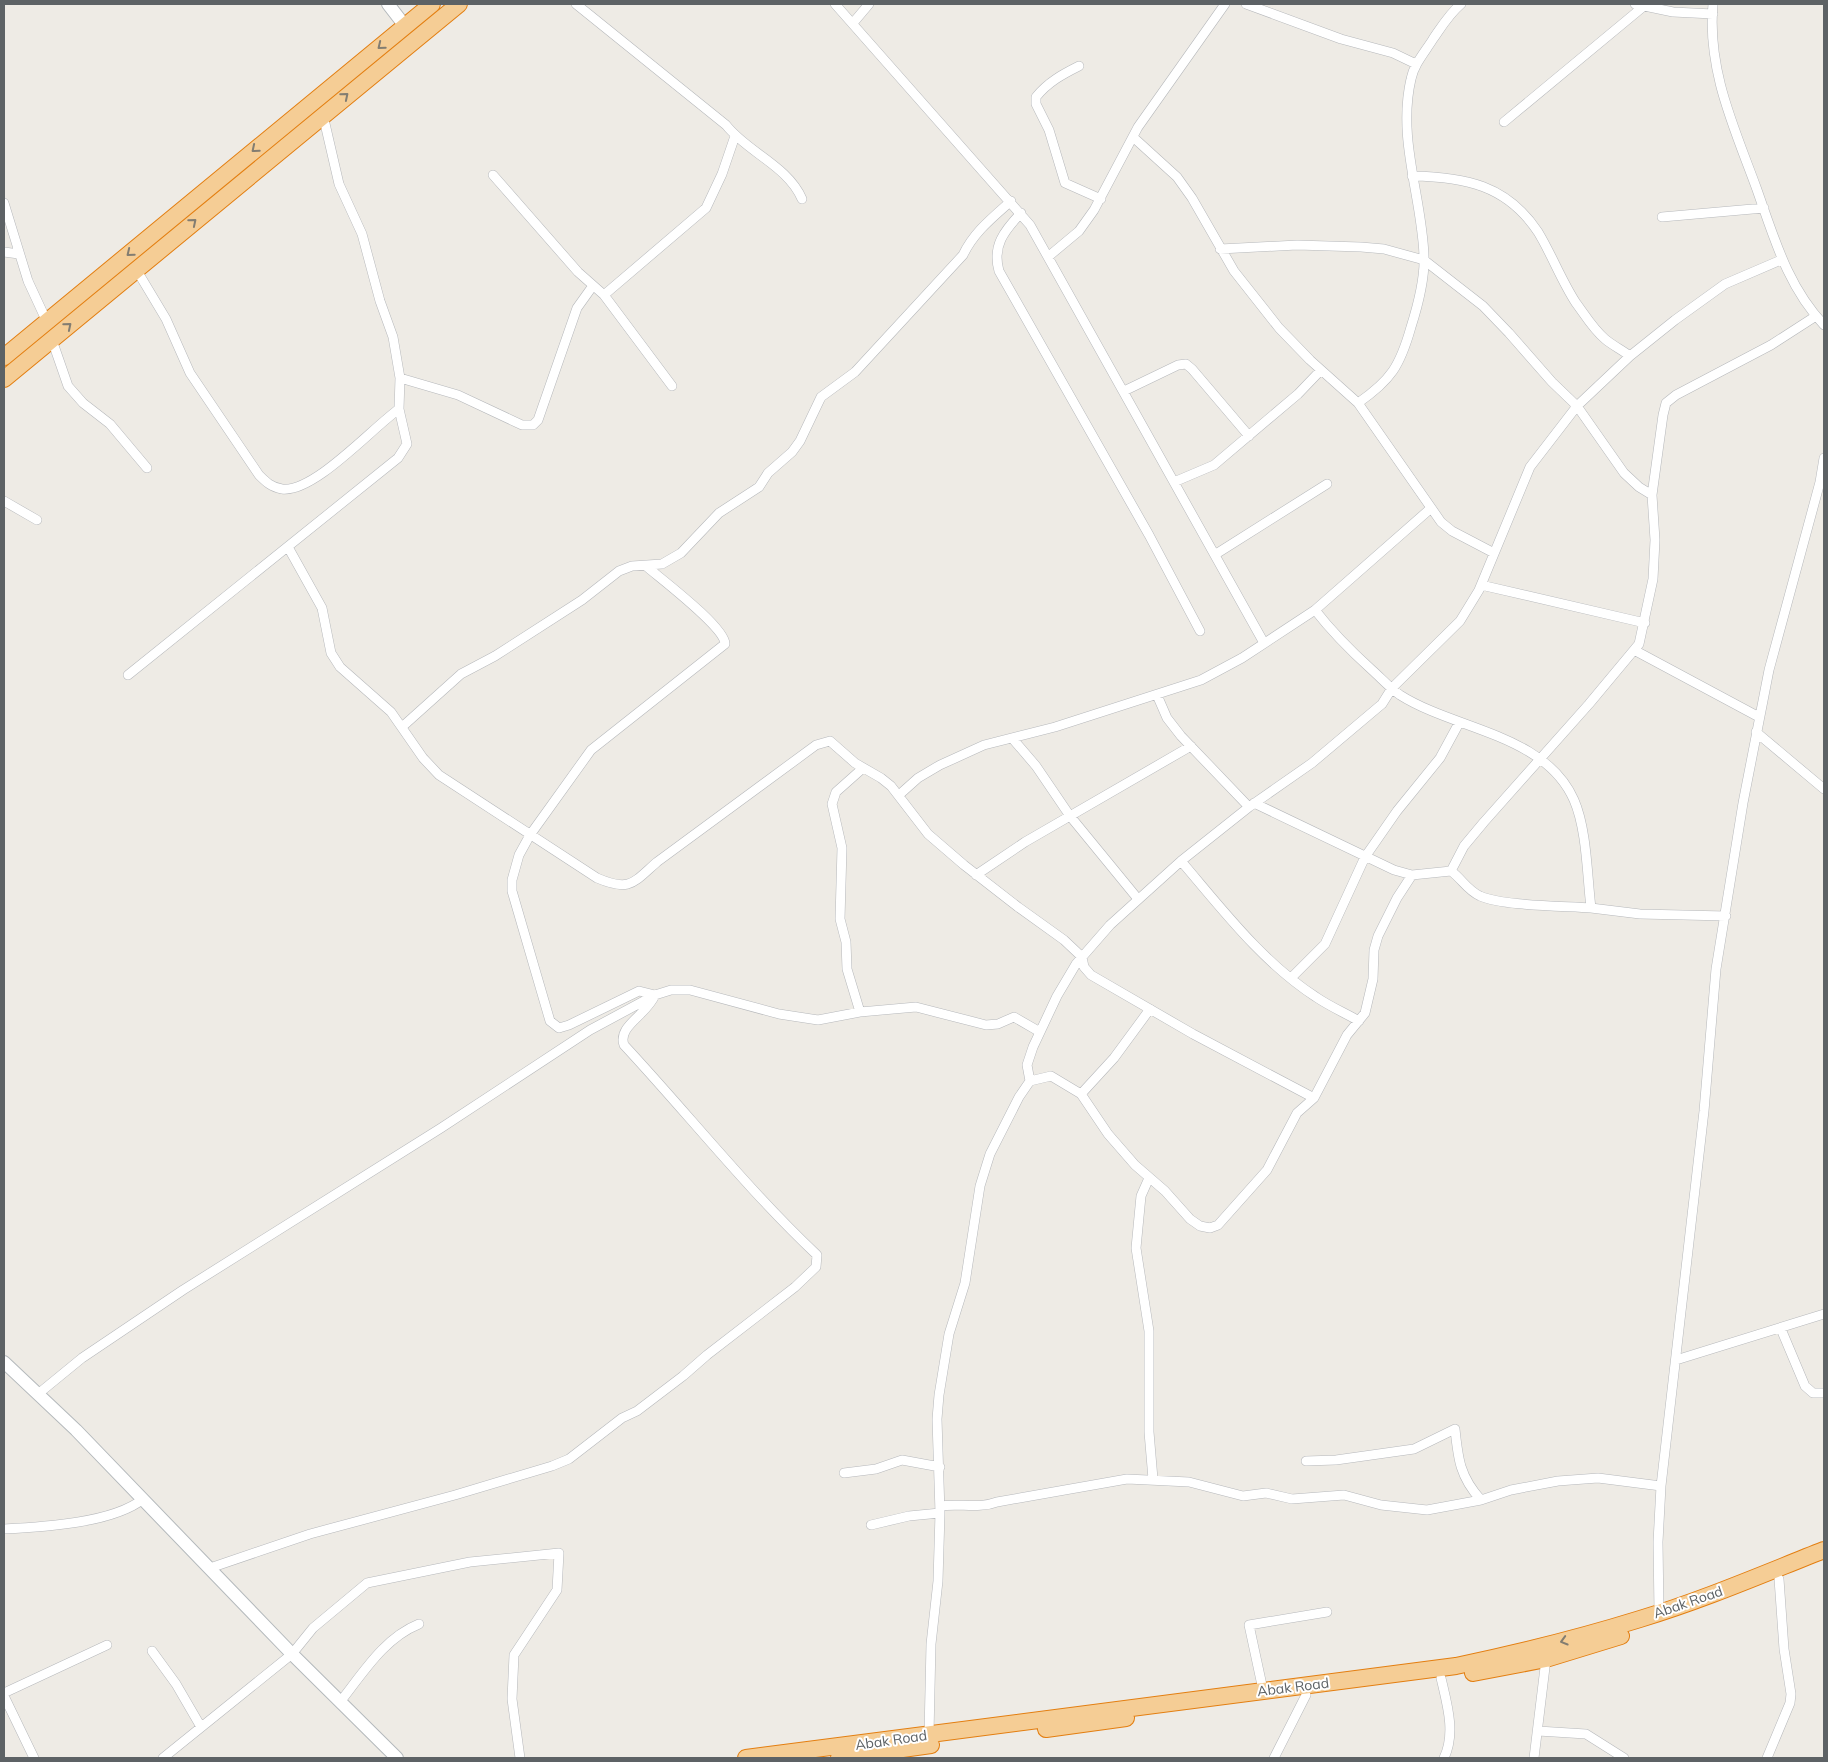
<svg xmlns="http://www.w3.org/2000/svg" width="1828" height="1762" font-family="Mulish,sans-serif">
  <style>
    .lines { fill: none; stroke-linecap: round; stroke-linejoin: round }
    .street-casing { stroke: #b6b8bb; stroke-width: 10 }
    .secondary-casing { stroke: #b4b9bc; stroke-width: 14 }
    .highway-casing { stroke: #e37e10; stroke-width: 18 }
    .street { stroke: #fff; stroke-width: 9 }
    .secondary { stroke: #fff; stroke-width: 12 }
    .highway { stroke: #f5cd95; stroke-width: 16 }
    .oneway { stroke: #837d71 }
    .labels { text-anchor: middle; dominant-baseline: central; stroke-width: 4; stroke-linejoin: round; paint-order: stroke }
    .street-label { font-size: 14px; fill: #5d6265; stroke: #fff }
  </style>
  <rect width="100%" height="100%" fill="#eeebe5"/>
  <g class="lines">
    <defs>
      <path id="street" d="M576,4L726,125C747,152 788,166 802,199
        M835,4L1030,225L1264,643
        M1246,4L1341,39L1393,53L1416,64
        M1635,4L1673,12L1713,14
        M1713,4C1707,70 1734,127 1756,187C1774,237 1787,286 1824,325
        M853,23L869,4
        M1079,66C1063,74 1048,82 1036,97V104L1049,130L1065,183L1101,199
        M1504,122L1644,6
        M1133,137L1177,177L1192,198L1234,271L1279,328L1310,360L1358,403L1441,522L1452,531L1494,553
        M493,175L578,272L604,295L672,386
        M1412,176C1465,177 1507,185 1538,232C1552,255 1561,280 1576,303C1585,315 1593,329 1605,339C1612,345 1622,350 1630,356
        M4,203L28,281L47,322
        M1021,213C1004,231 992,246 999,271L1149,535L1200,631
        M1662,217L1764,208
        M1220,249L1297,245L1361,247L1384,249L1424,260L1483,306L1509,333L1552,382L1577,406L1624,473L1639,487L1652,495
        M4,252L19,254
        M1049,256L1079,231L1094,210L1138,127L1225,4
        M136,269L166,319L190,373L259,475C266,482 271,487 282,489C314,493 372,428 399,409
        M604,295L706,208L722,174L735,136
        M52,340L68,386L83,403L110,424L147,468
        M400,378L458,395L522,425H533L538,420L577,308L592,287
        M1124,391L1178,365L1186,364L1192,369L1249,436
        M1358,403C1391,380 1400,366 1411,327C1418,305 1425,280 1424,256C1422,197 1397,139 1411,79C1414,64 1425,52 1433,39C1442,26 1449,14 1461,4
        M1174,482L1214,465L1298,394L1321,370
        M4,501L37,520
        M288,547L322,608L331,653L340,667L391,712L423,758L439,775L597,878C630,892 633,883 657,862L816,745L830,741L855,763L881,778L891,786L928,834L964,865L1018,907L1064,940L1082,957L1084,967L1091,975L1193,1034L1314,1098
        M1216,554L1327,484
        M1481,585L1645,623
        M1315,610L1430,509
        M1634,650L1759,717
        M128,675L398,458L407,444L399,409L400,378L393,337L380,301L362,234L339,184L323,115
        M1157,695L1167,718L1181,736L1249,807
        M402,727L461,674L495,656L582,600L619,571L632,566L662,564L681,553L719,513L759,487L768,473L792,452L800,441L821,397L855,372L963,255C974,232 992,218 1011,201
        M1756,732L1824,789
        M1012,738L1036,766L1070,816L1138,899
        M899,795L918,778L940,765L984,745L1055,727L1201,680L1242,658L1315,610C1332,632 1351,651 1372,670C1381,678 1390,688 1400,695C1455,730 1545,734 1574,800C1587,830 1587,875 1591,908L1640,914L1726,916
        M1254,803L1394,870L1412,875L1451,871C1462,879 1467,890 1480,896C1503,906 1563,906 1591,908
        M1181,861C1222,909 1262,962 1316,997C1329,1006 1345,1013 1359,1021
        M1451,871L1464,846L1484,822L1589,704L1639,644L1653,579L1655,540L1652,495L1663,415L1666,403L1676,395L1771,345L1816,316
        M976,875L1025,842L1191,746
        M1291,978L1325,944L1365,857L1397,811L1440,758L1459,723
        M860,1012L847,969L846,942L840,919L842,848L832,804L836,792L863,768
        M1030,1081L1027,1065L1033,1047L1057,996L1076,964L1110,925L1181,861L1249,807L1312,763L1382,704L1392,688L1460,621L1479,590L1530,467L1577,406L1630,356L1675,320L1725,284L1781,260
        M1081,1094L1114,1058L1150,1009
        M1149,1178L1141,1196L1136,1248L1149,1331V1432L1153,1479
        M1781,1329L1805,1386L1813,1393H1824
        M1676,1360L1824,1314
        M38,1394L82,1358L183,1290L441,1128L590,1030L655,995L671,990H690L779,1014L818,1020L860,1012L916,1007L986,1025L998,1024L1014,1017L1040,1032
        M1306,1461L1336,1460L1414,1449L1455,1429C1458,1459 1460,1477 1481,1500
        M844,1473L876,1469L902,1460L940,1467
        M940,1506C959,1503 979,1509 997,1502L1127,1479L1189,1482L1243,1496L1266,1493L1292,1499L1344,1495L1381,1505L1427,1510L1481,1500L1511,1490L1558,1481L1598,1478L1661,1486
        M871,1525L909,1516L940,1513
        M4,1529C43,1527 113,1523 143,1499
        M210,1568L310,1534L455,1495L552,1466L569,1459L622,1418L637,1411L683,1376L707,1355L795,1287L816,1267L817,1255C748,1190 689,1115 624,1045C617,1026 647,1015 655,995L639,991L569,1025L559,1028L550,1021L512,891V880L519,855L530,835L591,750L725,644C725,627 661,579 646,566
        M1659,1612L1658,1542L1661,1486L1704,1111L1716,969L1743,803L1769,670L1820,482L1824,458
        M152,1651L176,1684L201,1727
        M1441,1678C1447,1704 1456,1733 1444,1758
        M1263,1690L1249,1625L1327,1612
        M4,1693L107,1645
        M4,1696L34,1758
        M340,1702C363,1673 384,1638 419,1624
        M1538,1731L1586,1734L1624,1758
        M929,1734L931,1644L938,1581L940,1513L937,1419L939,1395L949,1334L965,1283L980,1186L990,1154L1019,1097L1030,1081L1051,1076L1081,1094L1108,1134L1135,1165L1165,1191L1190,1219L1200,1226L1210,1228L1218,1225L1267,1170L1297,1113L1314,1098L1347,1035L1365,1013L1373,979L1374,950L1378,936L1397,898L1412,875
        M163,1758L292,1654L313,1628L367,1583L470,1562L559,1553L557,1590L514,1655L512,1699L520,1758
        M1274,1758L1306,1695
        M1534,1758L1546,1659
        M1767,1758L1790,1703L1791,1694L1784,1649L1779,1579"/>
      <path id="secondary" d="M388,4L405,26
        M4,1362L76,1430L292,1654L397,1758"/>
      <path id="highway" d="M4,357L432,4
        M4,379L459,4
        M1473,1673L1546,1659L1621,1636
        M1046,1729L1126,1718
        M746,1758L1456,1666C1518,1653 1579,1638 1640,1619C1703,1600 1763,1574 1824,1550
        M839,1758L931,1745"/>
    </defs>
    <use href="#street" class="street-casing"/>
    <use href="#secondary" class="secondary-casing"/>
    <use href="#highway" class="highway-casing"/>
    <use href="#street" class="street"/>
    <use href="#secondary" class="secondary"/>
    <use href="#highway" class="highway"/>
  </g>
  <defs><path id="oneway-chevron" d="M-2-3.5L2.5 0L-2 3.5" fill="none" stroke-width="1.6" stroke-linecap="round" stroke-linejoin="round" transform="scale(1.25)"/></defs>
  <g class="oneway">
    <use href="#oneway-chevron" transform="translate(381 46) rotate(141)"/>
    <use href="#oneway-chevron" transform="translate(345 96) rotate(-40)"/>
    <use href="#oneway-chevron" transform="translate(255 149) rotate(140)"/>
    <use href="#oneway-chevron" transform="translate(193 222) rotate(-40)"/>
    <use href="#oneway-chevron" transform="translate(130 253) rotate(141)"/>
    <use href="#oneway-chevron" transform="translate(68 326) rotate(-40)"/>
    <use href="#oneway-chevron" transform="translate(1564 1641) rotate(164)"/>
  </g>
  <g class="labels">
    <g class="street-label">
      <text transform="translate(1688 1602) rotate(-19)">Abak Road</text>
      <text transform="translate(1293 1687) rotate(-7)">Abak Road</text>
      <text transform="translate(891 1740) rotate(-8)">Abak Road</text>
    </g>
  </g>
  <rect width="1828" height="1762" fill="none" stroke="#5d6265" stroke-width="10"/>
</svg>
